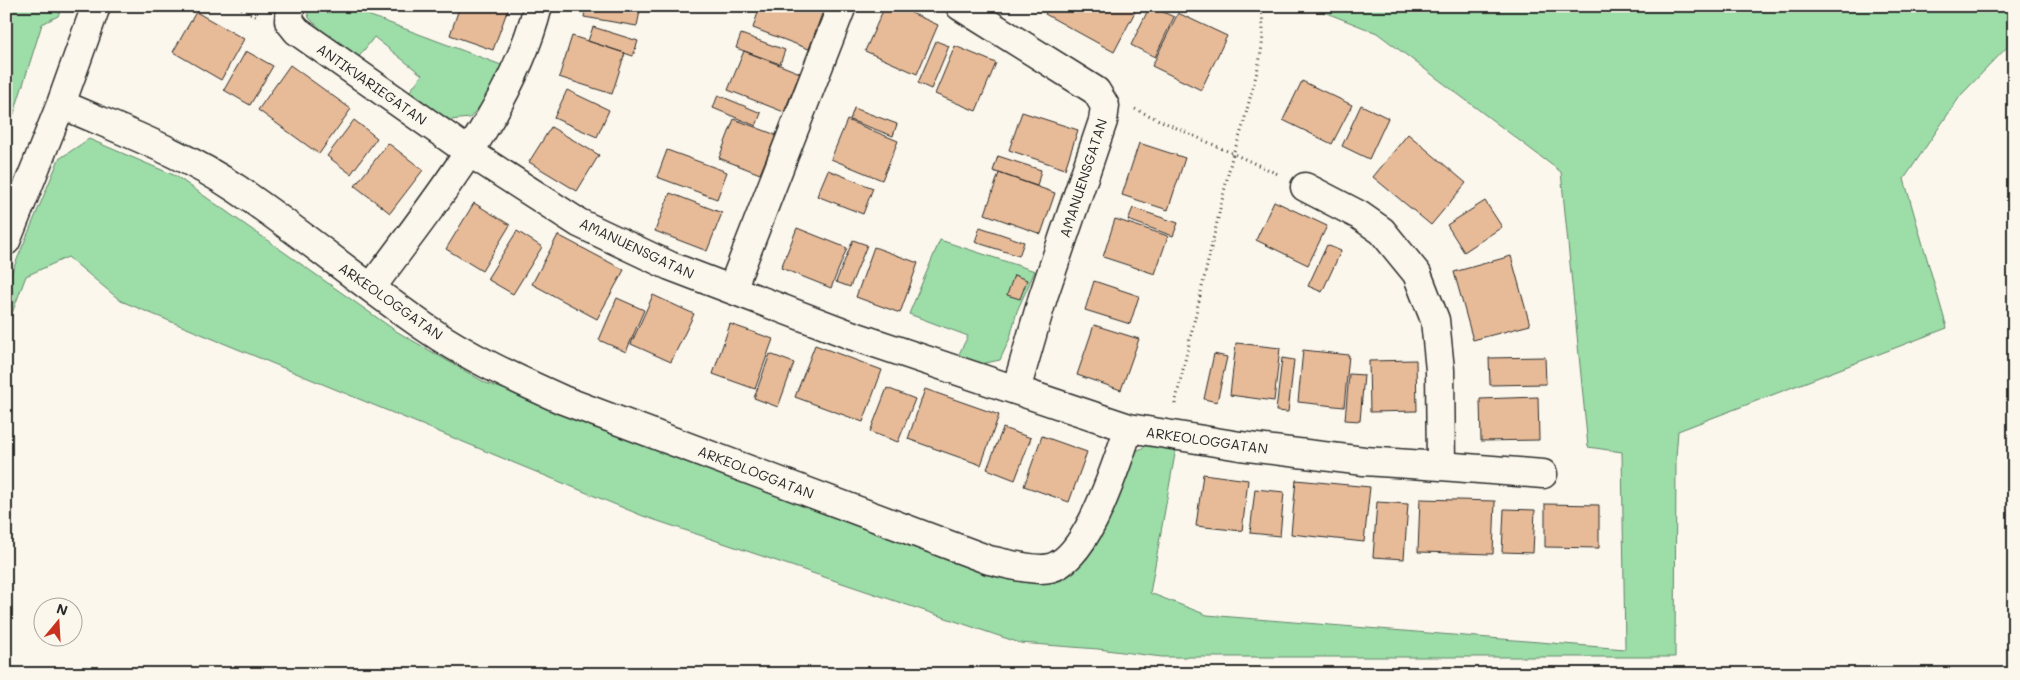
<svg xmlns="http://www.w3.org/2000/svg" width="2020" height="680" font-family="Mali,sans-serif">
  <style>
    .green { fill: #9cdda8; stroke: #64846a }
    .building { fill: #e8bb98; stroke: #2b2b2b }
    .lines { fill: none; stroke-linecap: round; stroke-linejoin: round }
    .minor-casing { stroke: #2b2b2b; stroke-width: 31 }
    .path { stroke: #2b2b2b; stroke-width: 3; stroke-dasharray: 1 4; stroke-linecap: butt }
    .minor { stroke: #fbf7ec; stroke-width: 28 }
    .labels { text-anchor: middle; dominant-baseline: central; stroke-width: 4; stroke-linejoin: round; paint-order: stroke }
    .street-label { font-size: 14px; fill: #2b2b2b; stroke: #fbf7ec }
  </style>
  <rect width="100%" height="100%" fill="#fbf7ec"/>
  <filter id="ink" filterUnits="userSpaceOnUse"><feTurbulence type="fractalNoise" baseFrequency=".02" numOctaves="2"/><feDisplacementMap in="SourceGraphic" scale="10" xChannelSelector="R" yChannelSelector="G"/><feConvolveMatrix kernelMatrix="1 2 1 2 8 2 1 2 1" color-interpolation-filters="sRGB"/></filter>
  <g filter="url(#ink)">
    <path class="green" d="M6,6H63L58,16L42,24L6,139Z
      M306,6H344L504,66L484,101L470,118L450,120L407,95L422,75L374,37L358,58L327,35L309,18Z
      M1309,6H2014V40L1961,95L1904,179L1947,328L1678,431L1676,457L1675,657H1162L1098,649L1020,643L643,516L121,301L68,257L26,276L6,329V286L59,159L89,139L176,176L396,331L486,383L1028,577L1054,575L1129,455L1155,441L1177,443L1150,593L1207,615L1625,649L1622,452L1588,447L1561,172L1377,33Z
      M940,240L1035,271L1017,311L1010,338L1000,360L981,364L958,356L968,336L909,314Z"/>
    <path class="building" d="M460,6H509L493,50L450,35Z
      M586,6H641L637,26L584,17Z
      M760,6H809L823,11L809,49L753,28Z
      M885,6H896L938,25L917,74L865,51Z
      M1049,6H1138L1114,52L1045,14Z
      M1150,6L1174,17L1155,57L1131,45Z
      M196,12L244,39L221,80L173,52Z
      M1178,13L1227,36L1201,90L1152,66Z
      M593,27L638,41L633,56L588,41Z
      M741,34L785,50L780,64L736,48Z
      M572,36L625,53L612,94L559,77Z
      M936,41L949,46L931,89L918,83Z
      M955,46L996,63L976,111L935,94Z
      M246,51L273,66L250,105L224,90Z
      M744,51L800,73L784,112L728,90Z
      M290,65L351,109L319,154L258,110Z
      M1302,81L1352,105L1332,144L1283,120Z
      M567,90L609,110L597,137L554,118Z
      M718,95L761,113L756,126L713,108Z
      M1361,105L1388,118L1369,159L1342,146Z
      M854,108L897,124L893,136L850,120Z
      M1022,112L1078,130L1065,169L1009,150Z
      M734,119L776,135L760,174L719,158Z
      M354,120L377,138L351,174L327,156Z
      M847,120L898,141L882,180L831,159Z
      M551,127L599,155L577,191L529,162Z
      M1408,134L1466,183L1431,225L1373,177Z
      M388,143L423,170L390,213L355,186Z
      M1139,143L1185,158L1168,210L1122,195Z
      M667,150L727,172L717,199L657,177Z
      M998,156L1041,170L1037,186L993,171Z
      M828,170L873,188L863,214L817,196Z
      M999,173L1055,193L1041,234L985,214Z
      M670,193L722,213L707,251L655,231Z
      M1274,201L1327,226L1308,265L1256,240Z
      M1485,201L1502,227L1464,252L1447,225Z
      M474,203L510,225L482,271L446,249Z
      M1133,208L1178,223L1173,236L1128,220Z
      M1115,219L1168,236L1155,274L1103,257Z
      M980,227L1024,242L1019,256L975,242Z
      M797,228L847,248L831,288L781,268Z
      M517,231L542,247L513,294L487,279Z
      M558,235L624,270L597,319L532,284Z
      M853,240L867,245L850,287L836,282Z
      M1327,245L1341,251L1322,292L1308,286Z
      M874,247L918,263L900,313L856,297Z
      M1511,256L1530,325L1473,340L1454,272Z
      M1014,275L1027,280L1020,299L1007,295Z
      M1094,281L1139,296L1130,324L1085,310Z
      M653,295L694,314L671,362L631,344Z
      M617,298L644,310L626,352L599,340Z
      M730,324L773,339L755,389L713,374Z
      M1094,325L1139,339L1121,390L1077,375Z
      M1236,343L1280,348L1274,401L1230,395Z
      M815,345L882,370L863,422L795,397Z
      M1303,350L1349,355L1344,407L1298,402Z
      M770,354L794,363L778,407L754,398Z
      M1214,354L1227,357L1217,402L1204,399Z
      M1545,357L1546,384L1490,385L1489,358Z
      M1282,358L1294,360L1288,412L1276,411Z
      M1416,360L1417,411L1370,412L1369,361Z
      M1349,374L1364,375L1360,421L1345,420Z
      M887,388L915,399L898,442L870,432Z
      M925,389L999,415L981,465L908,439Z
      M1538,397L1539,440L1481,441L1480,399Z
      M1003,428L1031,438L1015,480L987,469Z
      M1042,436L1087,452L1069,502L1024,486Z
      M1203,474L1248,480L1242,531L1196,526Z
      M1296,480L1370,487L1364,542L1291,534Z
      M1255,489L1284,492L1280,536L1250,533Z
      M1420,499L1495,501L1493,554L1418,552Z
      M1377,502L1408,504L1404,559L1373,557Z
      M1545,504L1599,505V548L1545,547Z
      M1504,509L1535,510L1533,553L1502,552Z"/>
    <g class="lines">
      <defs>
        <path id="minor" d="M290,6L289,21L297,31L469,152L579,223L670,266L851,335L1129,428L1240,446L1364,461L1441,466L1440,370L1435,320L1417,274L1382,231L1359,215L1305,187
          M960,6L1096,91L1105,106L1103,121L1043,297L1016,390
          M61,104C120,130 183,153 237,189C302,233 362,284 426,328C468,357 516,379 563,400L989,560C1004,563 1035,572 1050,568C1089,558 1116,463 1129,428
          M6,241L61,104L96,6
          M371,288C432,204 513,108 538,6
          M732,289L842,6
          M1441,466L1543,474"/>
      </defs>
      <use href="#minor" class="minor-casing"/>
      <path class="path" d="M237,6L259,18
        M1135,109L1280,175
        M1175,404L1233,153C1241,136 1245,117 1250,98C1258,68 1268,37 1260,6"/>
      <use href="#minor" class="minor"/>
    </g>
  </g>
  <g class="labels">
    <g class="street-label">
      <text transform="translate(372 84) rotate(35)">ANTIKVARIEGATAN</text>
      <text transform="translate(1083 178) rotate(-72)">AMANUENSGATAN</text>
      <text transform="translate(637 248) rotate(25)">AMANUENSGATAN</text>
      <text transform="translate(391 301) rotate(35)">ARKEOLOGGATAN</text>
      <text transform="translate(1207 440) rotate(8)">ARKEOLOGGATAN</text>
      <text transform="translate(756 472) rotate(21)">ARKEOLOGGATAN</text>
    </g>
  </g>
  <rect width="2020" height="680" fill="none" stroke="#fbf7ec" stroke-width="25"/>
  <rect x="12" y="12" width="1995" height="655" fill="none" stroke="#2b2b2b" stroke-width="2" filter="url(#ink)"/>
  <g transform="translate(58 622) rotate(18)"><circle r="24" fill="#fbf7ec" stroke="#a8a59f"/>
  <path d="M0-4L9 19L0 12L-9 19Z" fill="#c8321e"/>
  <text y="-8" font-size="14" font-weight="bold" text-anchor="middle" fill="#2b2b2b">N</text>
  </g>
</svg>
